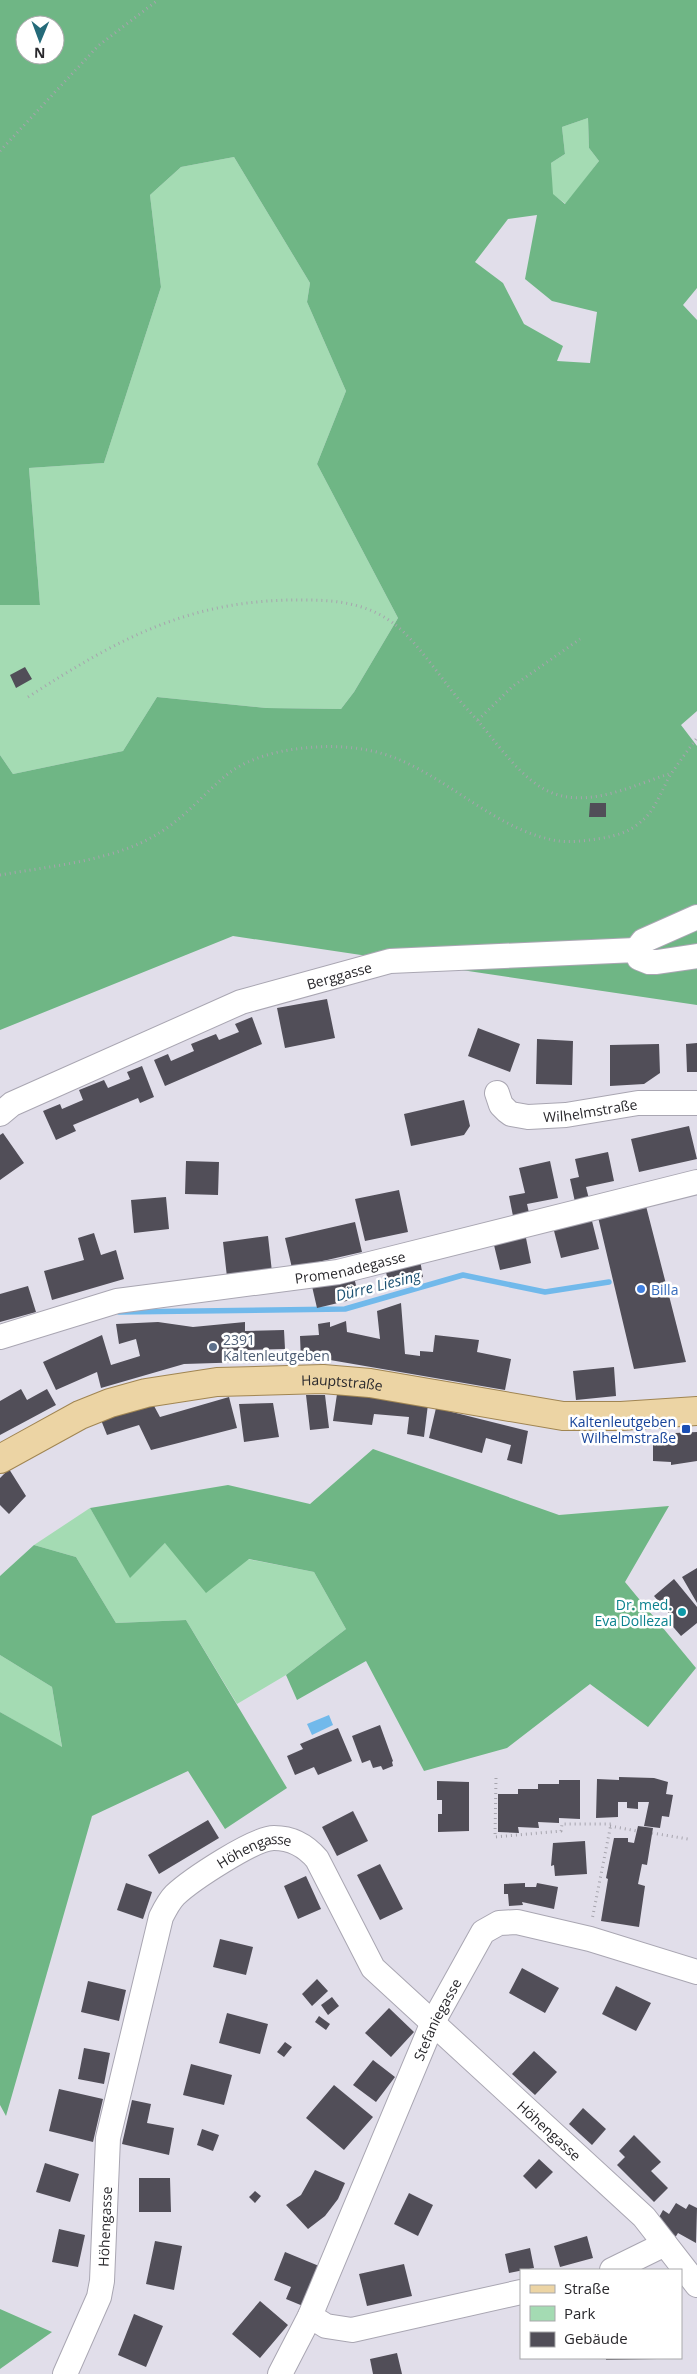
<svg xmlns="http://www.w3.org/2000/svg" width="697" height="2374" font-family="'Open Sans',sans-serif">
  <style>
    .green { fill: #a4dbb3 }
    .forest { fill: #6fb685; fill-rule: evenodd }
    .water { fill: #71b9eb }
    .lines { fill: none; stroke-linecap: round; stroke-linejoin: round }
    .stream { stroke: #71b9eb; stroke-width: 5.5 }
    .building { fill: #514e58 }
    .minor-casing { stroke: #a9a6b2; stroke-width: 26 }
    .major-casing { stroke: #a08552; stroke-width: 30 }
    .path { stroke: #a6a4ad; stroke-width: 3; stroke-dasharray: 1 4; stroke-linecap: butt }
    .minor { stroke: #fff; stroke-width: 24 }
    .major { stroke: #ecd4a4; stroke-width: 28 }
    .shop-dot { fill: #3f7fe0; stroke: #fff; stroke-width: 2 }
    .service-dot { fill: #5c6f8a; stroke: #fff; stroke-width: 2 }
    .transit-dot { fill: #1a4fb4; stroke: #fff; stroke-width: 2 }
    .culture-dot { fill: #0f9aa8; stroke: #fff; stroke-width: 2 }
    .labels { text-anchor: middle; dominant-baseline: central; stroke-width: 5; stroke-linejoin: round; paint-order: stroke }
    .street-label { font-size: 14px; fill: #29282c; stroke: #fff }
    .shop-label { font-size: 14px; fill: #366cbe; stroke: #fff; text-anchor: start }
    .service-label { font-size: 14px; fill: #4e5e75; stroke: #fff; text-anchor: start }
    .transit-label { font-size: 14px; fill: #164399; stroke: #fff; text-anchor: end }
    .culture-label { font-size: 14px; fill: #0d838f; stroke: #fff; text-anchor: end }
    .water-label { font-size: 15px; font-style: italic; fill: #1b5172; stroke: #fff }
  </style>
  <rect width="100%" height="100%" fill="#e1deea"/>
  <path class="green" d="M588,118L589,148L599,161L566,204L552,194L551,163L565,154L562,127Z
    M234,157L310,283L307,302L346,391L317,464L398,618L354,692L341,709L266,708L157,697L123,751L13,774L0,755V605H40L29,468L104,463L161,287L150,195L181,167Z
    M90,1508L130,1577L165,1543L314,1572L346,1629L286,1675L237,1704L186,1620L116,1623L76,1557L34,1545Z
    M0,1655L52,1687L62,1748L0,1712Z"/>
  <path class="forest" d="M0,0H697V288L683,305L697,320V711L681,725L697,746V1005L233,936L0,1030V755L13,774L123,751L157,697L266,708L341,709L354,692L398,618L317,464L346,391L307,302L310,283L234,157L181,167L150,195L161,287L104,463L29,468L40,605H0ZM25,25H55V55H25ZM588,118L589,148L599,161L565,204L553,194L551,163L565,154L562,127ZM537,215L525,279L552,301L597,312L590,363L557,361L563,346L524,324L503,283L475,262L508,219Z
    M373,1449L559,1515L669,1506L625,1582L696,1668L648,1727L590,1684L507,1748L424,1771L366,1661L297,1700L286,1675L346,1629L314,1572L249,1559L206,1593L165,1543L130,1578L90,1508L228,1485L310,1504Z
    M34,1545L76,1557L116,1623L186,1620L287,1788L225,1829L188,1771L92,1816L6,2116L0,2105V1712L62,1747L52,1687L0,1655V1576Z
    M0,2309L52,2332L0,2369Z"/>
  <path class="water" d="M329,1715L333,1725L312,1735L307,1724Z"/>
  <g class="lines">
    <path class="stream" d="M119,1312L345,1309L463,1275L545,1292L609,1282"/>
  </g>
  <path class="building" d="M25,667L32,679L16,688L10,675Z
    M590,803H606V817H589Z
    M327,999L335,1038L285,1048L277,1008Z
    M252,1017L262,1044L165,1086L154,1060L168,1054L171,1061L194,1051L191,1044L216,1034L219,1040L239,1032L235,1024Z
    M478,1028L520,1044L510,1072L468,1056Z
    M537,1039L573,1041L572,1085L536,1084Z
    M697,1043V1072H687L686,1044Z
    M659,1044L660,1073L644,1084L610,1086V1045Z
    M142,1066L154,1097L140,1103L138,1098L73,1125L76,1131L56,1140L43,1111L60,1104L62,1109L83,1100L79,1090L104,1080L108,1088L130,1079L127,1072Z
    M464,1100L470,1126L464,1135L411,1146L404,1114Z
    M689,1126L697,1159L639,1172L631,1139Z
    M3,1133L24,1163L0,1180V1135Z
    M608,1152L614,1181L586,1187L589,1199L575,1202L570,1179L579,1177L575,1159Z
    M186,1161L219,1162L218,1195L185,1194Z
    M550,1161L558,1198L527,1204L529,1213L513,1216L509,1196L525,1193L519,1168Z
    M399,1190L408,1232L365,1241L355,1199Z
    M166,1197L169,1229L134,1233L131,1200Z
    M646,1206L686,1362L634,1369L598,1217Z
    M591,1217L599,1249L561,1258L553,1227Z
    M355,1222L362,1252L292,1268L285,1238Z
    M94,1233L101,1255L116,1250L124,1279L52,1300L44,1271L84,1260L78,1238Z
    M525,1233L531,1263L500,1270L493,1241Z
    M268,1236L272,1272L227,1277L223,1242Z
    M420,1260L423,1277L389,1285L385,1268Z
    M353,1273L359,1298L317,1308L311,1282Z
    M28,1286L36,1312L0,1322V1294Z
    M401,1303L405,1354L420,1356V1351L433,1352L435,1335L479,1340L477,1352L511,1359L505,1390L330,1360L301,1361L300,1336L319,1335L318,1324L330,1322V1327L346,1321L347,1332L380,1339L377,1311Z
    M158,1322L193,1327L245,1322V1331L284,1330L285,1349L248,1350V1362L184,1364L101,1388L97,1372L56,1390L43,1362L102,1335L111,1365L140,1356L136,1339L119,1344L116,1324Z
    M614,1367L616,1396L576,1400L573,1371Z
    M21,1389L27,1400L47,1389L56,1405L0,1435V1401Z
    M337,1394L402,1399L428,1404L424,1437L407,1434L409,1417L374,1414L372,1425L333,1421Z
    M306,1395H325L329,1428L310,1430Z
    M229,1397L237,1428L151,1450L139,1425L107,1435L101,1420L153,1404L160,1417Z
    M273,1403L279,1437L244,1442L239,1404Z
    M436,1408L528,1431L522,1464L507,1460L511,1445L486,1438L482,1453L429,1438Z
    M697,1432V1461L671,1465V1462L653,1461V1434Z
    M9,1469L26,1496L9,1514L0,1505V1478Z
    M697,1568V1603L682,1577Z
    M674,1579L697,1607V1623L681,1636L668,1621L672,1617L654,1596Z
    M380,1725L393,1761L392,1762L393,1766L383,1770L381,1766L373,1768L370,1760L362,1763L352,1736Z
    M338,1728L352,1761L318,1775L314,1767L295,1775L287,1756L303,1749L300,1744Z
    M619,1777L654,1778L668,1782L666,1794L673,1795L669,1817L662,1816L660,1828L644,1826L649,1802H638V1809L627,1808V1802H618V1817L596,1818L597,1779L619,1780Z
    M559,1780H580V1819L559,1818V1823L538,1822L539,1828L518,1827L519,1833L498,1832V1794H518V1789H538V1784H559Z
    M437,1781L469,1782V1831L438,1832V1814H442V1800H437Z
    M353,1811L368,1841L337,1856L322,1827Z
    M208,1820L219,1838L159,1874L148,1855Z
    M638,1826L653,1828L647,1865L642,1864L638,1884L645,1886L639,1927L601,1921L608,1879L606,1878L614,1838H628V1842L634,1843Z
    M585,1841L587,1874L555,1876L554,1865L551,1866L553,1843Z
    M380,1864L403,1909L380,1920L357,1875Z
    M306,1876L321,1909L298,1919L284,1886Z
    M126,1883L152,1892L143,1919L117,1910Z
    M525,1883V1887H536L537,1883L558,1887L554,1909L522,1902L523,1905L509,1906L508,1894H504V1884Z
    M220,1939L253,1947L246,1975L213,1967Z
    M522,1968L559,1988L545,2013L509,1993Z
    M317,1979L328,1991L312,2006L302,1994Z
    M88,1981L126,1990L119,2021L81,2012Z
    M616,1986L651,2003L636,2031L602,2014Z
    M332,1997L339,2006L328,2015L321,2005Z
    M389,2008L414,2032L391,2057L365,2033Z
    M227,2013L268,2024L260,2054L219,2043Z
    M319,2016L330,2024L326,2030L315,2022Z
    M285,2042L292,2047L284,2057L277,2052Z
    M84,2048L110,2053L104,2084L78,2079Z
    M534,2051L557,2072L535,2095L512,2074Z
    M373,2060L395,2077L376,2102L353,2085Z
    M191,2064L232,2075L224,2105L183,2095Z
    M334,2085L373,2117L344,2150L306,2118Z
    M59,2089L103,2099L93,2142L49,2131Z
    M132,2100L151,2104L147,2123L174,2128L169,2155L122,2144Z
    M583,2108L606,2129L592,2145L569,2124Z
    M202,2129L219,2135L213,2151L197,2145Z
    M634,2135L661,2162L651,2171L668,2188L654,2202L617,2165L625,2157L619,2151Z
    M539,2159L553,2172L536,2189L523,2176Z
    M45,2163L79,2174L70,2202L36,2192Z
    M315,2170L345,2183L338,2199L325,2216L308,2229L286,2205L301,2195Z
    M139,2178H170L171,2212H139Z
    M255,2191L261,2196L255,2203L249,2197Z
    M409,2193L433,2205L418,2236L394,2224Z
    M676,2203L686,2209L689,2204L697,2208L696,2243L678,2233L673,2241L657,2221L663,2210L669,2214Z
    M59,2229L85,2235L78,2267L52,2262Z
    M587,2236L593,2258L560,2267L554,2246Z
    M155,2241L182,2246L174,2290L146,2284Z
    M530,2248L534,2268L509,2273L505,2254Z
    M285,2252L319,2266L303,2306L286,2299L291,2287L274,2280Z
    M404,2264L412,2296L367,2306L359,2274Z
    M260,2301L288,2325L260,2358L232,2334Z
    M134,2314L163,2326L146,2367L118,2355Z
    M397,2353L402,2374H373L370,2359Z
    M606,2358H657V2359L606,2360Z"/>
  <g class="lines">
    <defs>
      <g id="minor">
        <path d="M636,950L643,941L697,917"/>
        <path id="s1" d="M497,1093L501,1105L507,1111L511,1114L528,1117L566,1115L638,1103H697"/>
        <path id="s2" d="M0,1114L12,1104L241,1002L390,961L636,950L639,958L649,962H657L697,956"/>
        <path id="s3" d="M0,1337L117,1301L338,1272L697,1182"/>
        <path d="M612,2270L665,2244"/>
        <path d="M310,2316L326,2326L352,2330L521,2292"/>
        <path id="s4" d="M65,2374L99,2297L102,2281L108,2138L161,1917C165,1909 169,1901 175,1895C191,1880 254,1838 274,1838C292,1838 306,1846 317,1859L373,1968L644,2217L697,2285"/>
        <path id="s5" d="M280,2374L310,2316L433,2022L483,1932L499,1923L517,1922L590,1939L697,1972"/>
      </g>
      <g id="major">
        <path id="s6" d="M0,1459L80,1415L110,1403L146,1393L217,1382L323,1379L370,1383L563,1416H621L697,1411"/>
      </g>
    </defs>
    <use href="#minor" class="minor-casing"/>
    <use href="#major" class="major-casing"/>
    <path class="path" d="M0,151L98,46L158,0
      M28,697C121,637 193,598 307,600C337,600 368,604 393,623C419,642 445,686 469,711C494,737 520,782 555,794C593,807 636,784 672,773
      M478,720L513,686L580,639
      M0,875C50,866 115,861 159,833C186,817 205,792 229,773C245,761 269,753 289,750C325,744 366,745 400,760C452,782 498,829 553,840C567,843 583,841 597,839C617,836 632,832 647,816C657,805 663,787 671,774C679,762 688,750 697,738
      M496,1778L495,1837L561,1831L562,1824H611L592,1920
      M610,1826L637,1831
      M652,1833L688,1839"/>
    <use href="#minor" class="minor"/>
    <use href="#major" class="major"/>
  </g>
  <circle class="shop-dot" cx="641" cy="1289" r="5"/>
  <circle class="service-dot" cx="213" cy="1347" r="5"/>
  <rect class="transit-dot" x="681" y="1424" width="10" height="10" rx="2.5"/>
  <circle class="culture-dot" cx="682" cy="1612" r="5"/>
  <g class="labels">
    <g class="street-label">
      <text stroke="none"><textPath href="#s2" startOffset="368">Berggasse</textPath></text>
      <text stroke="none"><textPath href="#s1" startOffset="106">Wilhelmstraße</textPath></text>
      <text stroke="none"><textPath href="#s3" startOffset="358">Promenadegasse</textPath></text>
      <text stroke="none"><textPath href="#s6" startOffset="358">Hauptstraße</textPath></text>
      <text stroke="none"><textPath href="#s4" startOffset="590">Höhengasse</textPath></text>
      <text stroke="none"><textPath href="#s5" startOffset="388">Stefaniegasse</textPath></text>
      <text stroke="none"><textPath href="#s4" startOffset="1024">Höhengasse</textPath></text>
      <text stroke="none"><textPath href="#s4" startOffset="155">Höhengasse</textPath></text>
    </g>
    <g class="shop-label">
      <text x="651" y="1289">Billa</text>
    </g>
    <g class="service-label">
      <text x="223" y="1339">2391<tspan x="223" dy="16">Kaltenleutgeben</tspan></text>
    </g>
    <g class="transit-label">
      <text x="676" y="1421">Kaltenleutgeben<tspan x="676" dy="16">Wilhelmstraße</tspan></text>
    </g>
    <g class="culture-label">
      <text x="672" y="1604">Dr. med.<tspan x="672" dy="16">Eva Dollezal</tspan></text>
    </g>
    <g class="water-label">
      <text transform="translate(378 1285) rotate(-14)">Dürre Liesing</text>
    </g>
  </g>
  <rect x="520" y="2269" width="162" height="90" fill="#ffffff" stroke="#a9a9ab"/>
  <rect x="530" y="2285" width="25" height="8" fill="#ecd4a4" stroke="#a9a9ab"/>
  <text x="564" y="2294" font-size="15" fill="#29282c">Straße</text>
  <rect x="530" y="2306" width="25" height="15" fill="#a4dbb3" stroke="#a9a9ab"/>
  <text x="564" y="2319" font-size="15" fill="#29282c">Park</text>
  <rect x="530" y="2332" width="25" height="15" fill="#514e58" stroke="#a9a9ab"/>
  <text x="564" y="2344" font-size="15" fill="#29282c">Gebäude</text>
  <g transform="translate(40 40) rotate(181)"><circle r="24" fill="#ffffff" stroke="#a9a9ab"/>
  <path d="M0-4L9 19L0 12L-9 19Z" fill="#246a79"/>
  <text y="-8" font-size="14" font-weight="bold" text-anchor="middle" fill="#29282c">N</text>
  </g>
</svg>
